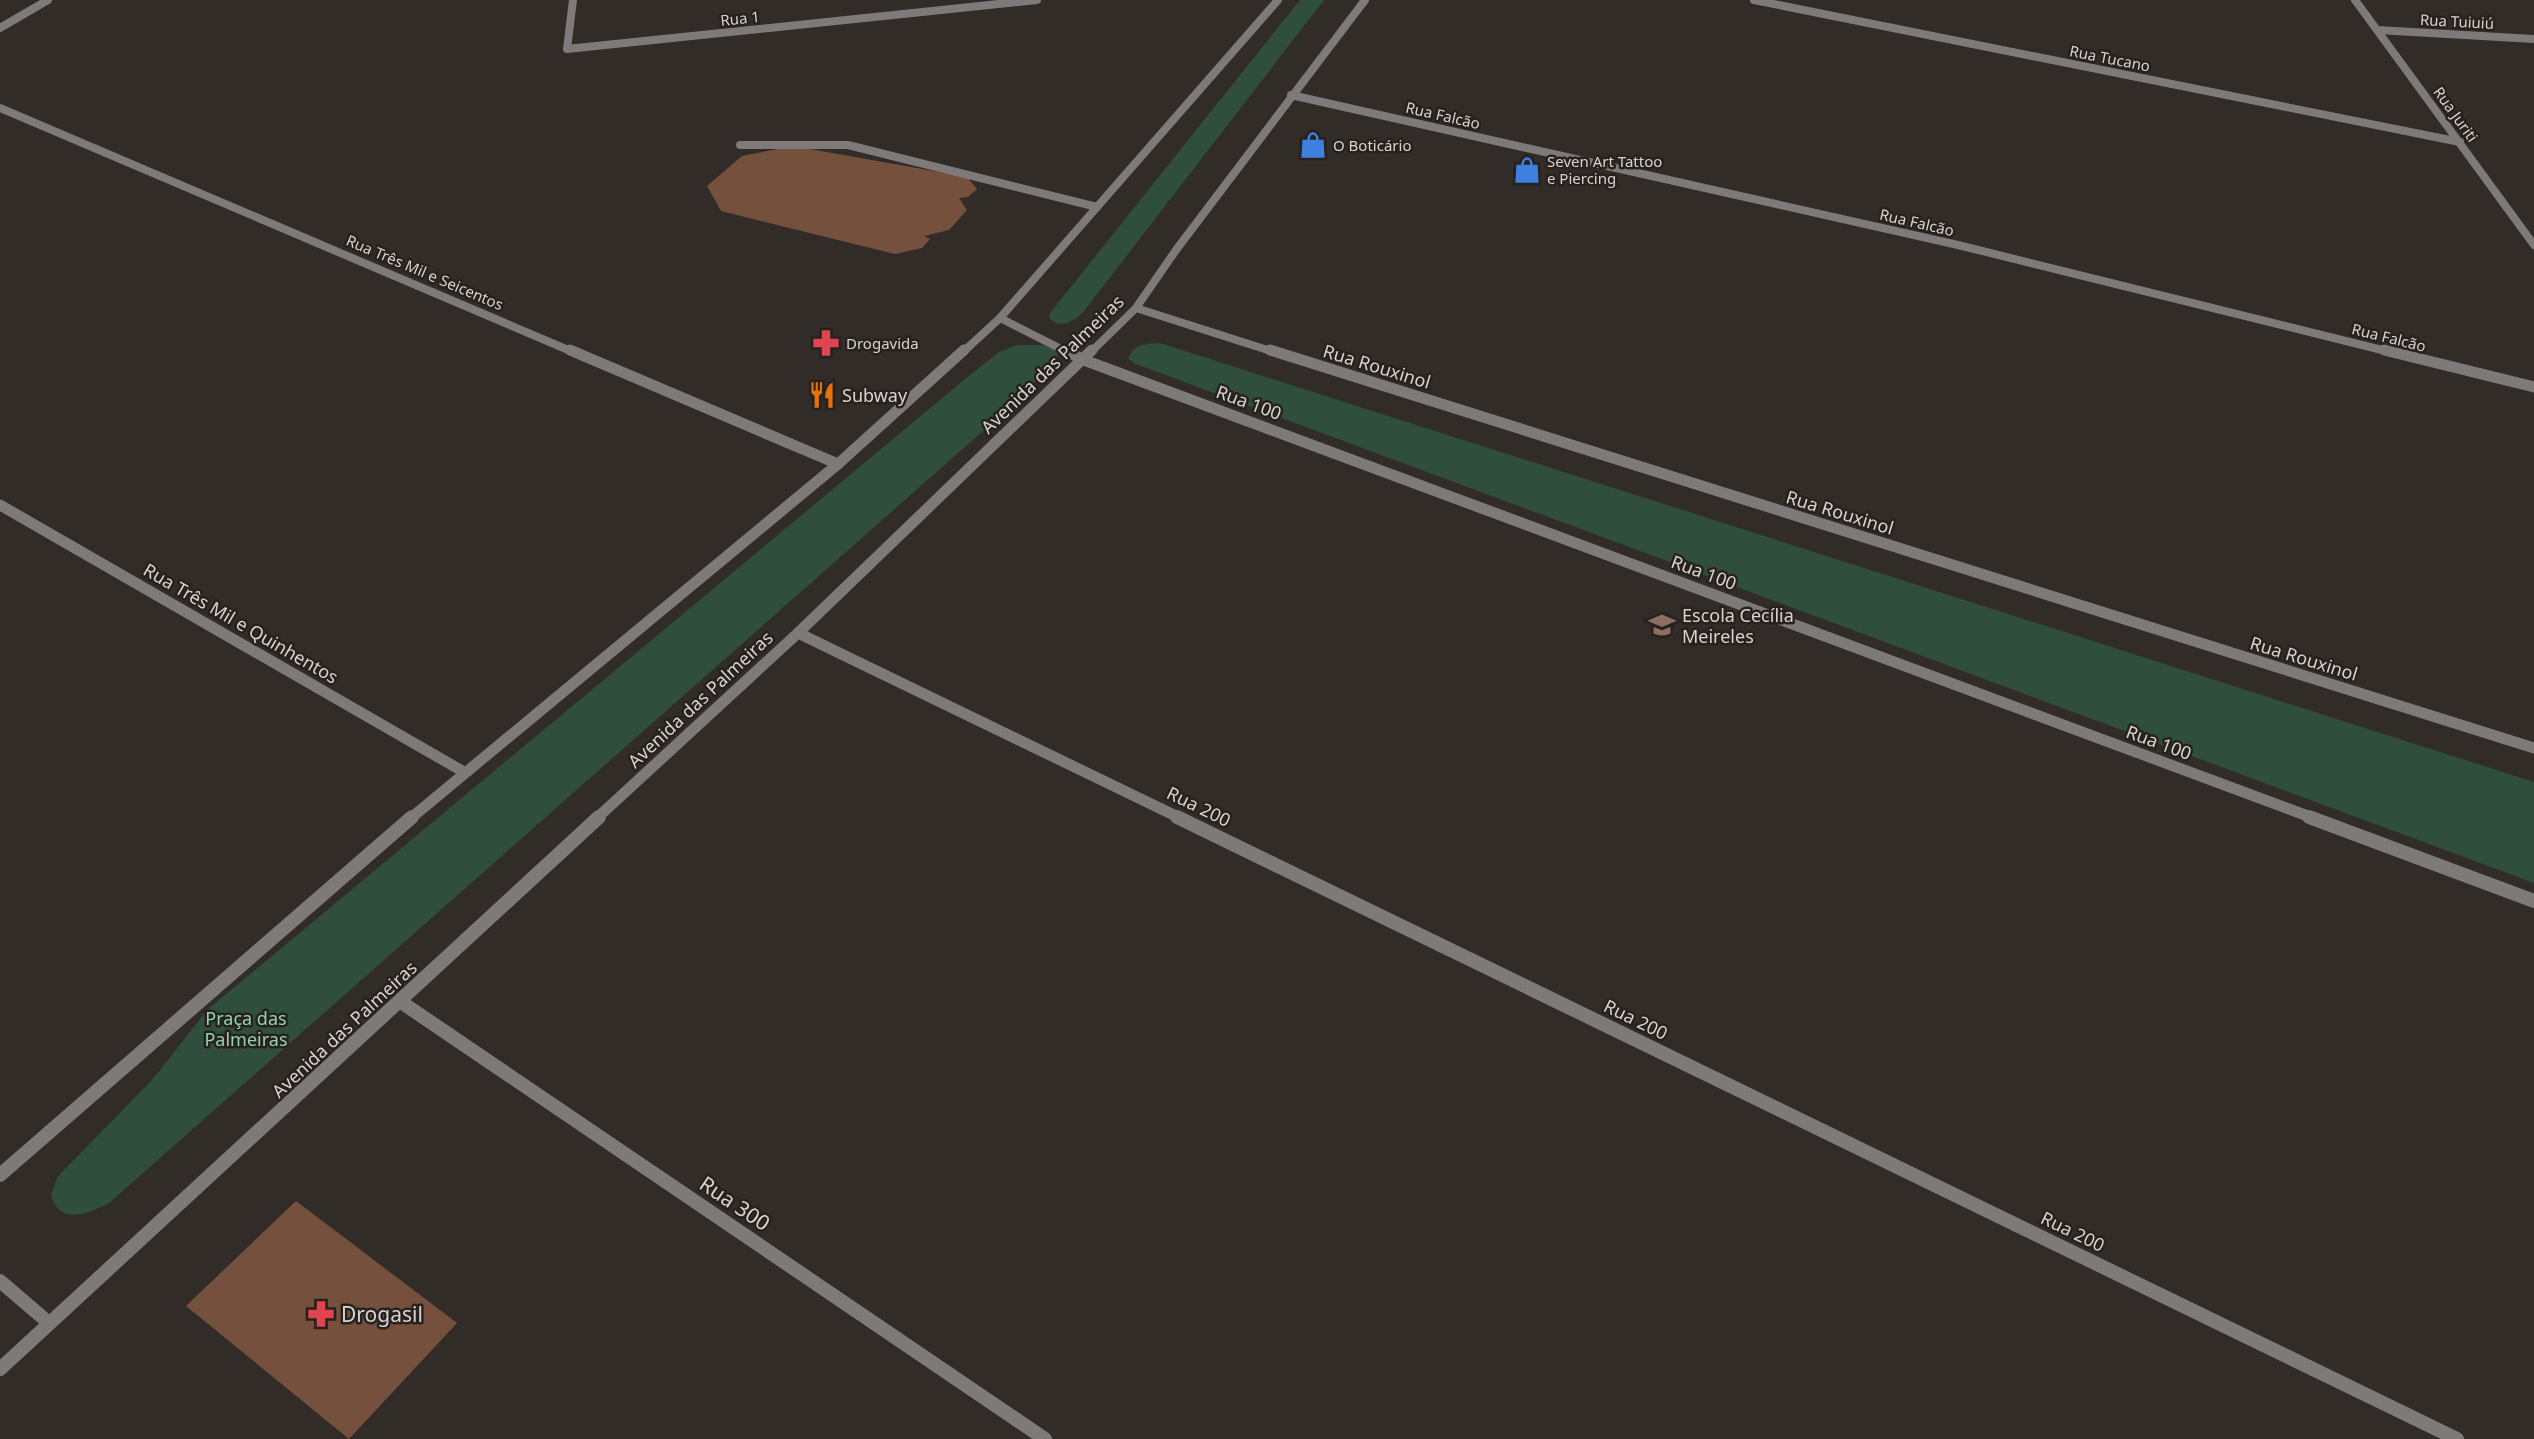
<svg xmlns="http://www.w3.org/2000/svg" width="2534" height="1439" font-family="'Noto Sans',sans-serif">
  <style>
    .green { fill: #2f4e3d }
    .building { fill: #75513d }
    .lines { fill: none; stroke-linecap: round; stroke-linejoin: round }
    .service { stroke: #7d7a79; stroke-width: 8 }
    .minor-far2 { stroke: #7d7a79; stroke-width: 8 }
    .minor-far1 { stroke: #7d7a79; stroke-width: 11 }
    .minor { stroke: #7d7a79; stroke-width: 14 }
    .tertiary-far2 { stroke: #7d7a79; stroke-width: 8 }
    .tertiary-far1 { stroke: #7d7a79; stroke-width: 11 }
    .tertiary { stroke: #7d7a79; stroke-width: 14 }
    .labels { text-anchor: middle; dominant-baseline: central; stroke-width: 5; stroke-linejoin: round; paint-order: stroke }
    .far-street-label { font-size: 15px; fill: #d7d3d1; stroke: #28221f }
    .far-poi-label { font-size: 15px; fill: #d7d3d1; stroke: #28221f; text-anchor: start }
    .street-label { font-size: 18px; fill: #d7d3d1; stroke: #28221f }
    .poi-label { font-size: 18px; fill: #d7d3d1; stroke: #28221f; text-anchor: start }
    .park-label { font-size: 18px; fill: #90d5b0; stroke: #28221f }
    .near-street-label { font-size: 21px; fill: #d7d3d1; stroke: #28221f }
    .near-poi-label { font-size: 21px; fill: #d7d3d1; stroke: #28221f; text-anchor: start }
  </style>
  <rect width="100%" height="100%" fill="#322c29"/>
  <path class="green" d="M1300,0H1324L1084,311C1075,321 1059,331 1049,317L1050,313Z
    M1160,343L2534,782V883L1136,364L1128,359C1133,344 1146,344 1160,343Z
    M1017,345H1041L1057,349L1058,358L1009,408L109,1203C88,1214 59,1226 51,1195L58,1176L152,1080L207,1010L970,375L999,352Z"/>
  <path class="building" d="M793,146L967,177L977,189L968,197L959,198L967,210L949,230L924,236L930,239L922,248L895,254L721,211L707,186L742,156Z
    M296,1201L457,1323L349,1439L186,1306Z"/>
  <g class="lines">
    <path class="service" d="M740,145H848L1097,207"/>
    <path class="minor-far2" d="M573,0L567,49L1037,0
      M1754,0L2460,142
      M2355,0L2534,245
      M0,28L48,0
      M2378,30L2534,39
      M1291,95L1958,245L2390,352
      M0,108L573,352
      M1000,318L1067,352"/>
    <path class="minor-far1" d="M570,350L838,464
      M1064,350L1084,360L2313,818
      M2384,350L2534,387
      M0,505L464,772
      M798,633L1180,818"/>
    <path class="minor" d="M1177,817L2457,1439
      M2309,817L2534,901
      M401,1002L1045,1439
      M0,1281L49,1323"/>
    <path class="tertiary-far2" d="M1136,308L1274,352
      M963,352L1000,318L1278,0
      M1091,352L1136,308L1176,250L1365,0"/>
    <path class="tertiary-far1" d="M1270,350L2534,748
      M411,818L838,464L964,350
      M597,818L798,633L1092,350"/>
    <path class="tertiary" d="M0,1175L412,817
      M0,1369L599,817"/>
  </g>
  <defs>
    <symbol id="shop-bare" viewBox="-9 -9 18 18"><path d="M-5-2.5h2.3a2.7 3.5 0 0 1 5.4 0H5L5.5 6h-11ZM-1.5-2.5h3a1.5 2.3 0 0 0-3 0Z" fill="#3f7fe0" stroke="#28221f" stroke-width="2.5" paint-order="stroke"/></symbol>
    <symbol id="pharmacy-bare" viewBox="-9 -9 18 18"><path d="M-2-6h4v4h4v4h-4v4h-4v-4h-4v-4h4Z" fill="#e0444e" stroke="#28221f" stroke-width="2.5" paint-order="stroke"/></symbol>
    <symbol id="restaurant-bare" viewBox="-9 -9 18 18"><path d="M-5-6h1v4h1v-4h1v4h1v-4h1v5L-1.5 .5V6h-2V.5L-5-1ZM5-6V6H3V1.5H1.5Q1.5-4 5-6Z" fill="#e8710a" stroke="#28221f" stroke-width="2.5" paint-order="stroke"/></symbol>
    <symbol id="school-bare" viewBox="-9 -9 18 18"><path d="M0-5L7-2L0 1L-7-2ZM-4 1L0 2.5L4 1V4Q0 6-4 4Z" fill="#8d6e63" stroke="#28221f" stroke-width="2.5" paint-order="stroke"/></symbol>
  </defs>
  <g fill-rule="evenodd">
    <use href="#shop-bare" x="1294" y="126" width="38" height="38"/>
    <use href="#shop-bare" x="1508" y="151" width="38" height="38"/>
    <use href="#pharmacy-bare" x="807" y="324" width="38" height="38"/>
    <use href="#restaurant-bare" x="803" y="376" width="38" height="38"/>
    <use href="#school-bare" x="1643" y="606" width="38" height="38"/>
    <use href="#pharmacy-bare" x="302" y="1295" width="38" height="38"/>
  </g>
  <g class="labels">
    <g class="far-street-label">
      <text transform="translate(740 18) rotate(-6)">Rua 1</text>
      <text transform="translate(2457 21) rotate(3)">Rua Tuiuiú</text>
      <text transform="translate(2110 58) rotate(11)">Rua Tucano</text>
      <text transform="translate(2456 114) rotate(54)">Rua Juriti</text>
      <text transform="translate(1443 115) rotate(13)">Rua Falcão</text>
      <text transform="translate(1917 222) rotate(13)">Rua Falcão</text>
      <text transform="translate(425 272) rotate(23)">Rua Três Mil e Seicentos</text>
      <text transform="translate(2389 337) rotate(14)">Rua Falcão</text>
    </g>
    <g class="far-poi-label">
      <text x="1333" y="145">O Boticário</text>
      <text x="1547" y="161">Seven Art Tattoo<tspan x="1547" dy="17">e Piercing</tspan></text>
      <text x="846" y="343">Drogavida</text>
    </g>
    <g class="street-label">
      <text transform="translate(1052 364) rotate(-44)">Avenida das Palmeiras</text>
      <text transform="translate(1377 366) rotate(17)">Rua Rouxinol</text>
      <text transform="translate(1249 402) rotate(20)">Rua 100</text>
      <text transform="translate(1840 512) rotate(17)">Rua Rouxinol</text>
      <text transform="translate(1704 572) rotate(20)">Rua 100</text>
      <text transform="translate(241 623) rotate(30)">Rua Três Mil e Quinhentos</text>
      <text transform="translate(2304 658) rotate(17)">Rua Rouxinol</text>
      <text transform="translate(700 699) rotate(-43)">Avenida das Palmeiras</text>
      <text transform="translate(2159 742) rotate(20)">Rua 100</text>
      <text transform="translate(1199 806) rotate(26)">Rua 200</text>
      <text transform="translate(1636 1019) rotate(26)">Rua 200</text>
      <text transform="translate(344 1029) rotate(-43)">Avenida das Palmeiras</text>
      <text transform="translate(2073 1231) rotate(26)">Rua 200</text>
    </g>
    <g class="poi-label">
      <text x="842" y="395">Subway</text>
      <text x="1682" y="615">Escola Cecília<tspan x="1682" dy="21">Meireles</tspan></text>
    </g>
    <g class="park-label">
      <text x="246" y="1018">Praça das<tspan x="246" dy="21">Palmeiras</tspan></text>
    </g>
    <g class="near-street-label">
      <text transform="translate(735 1203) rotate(34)">Rua 300</text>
    </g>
    <g class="near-poi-label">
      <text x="341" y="1314">Drogasil</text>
    </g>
  </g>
</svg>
